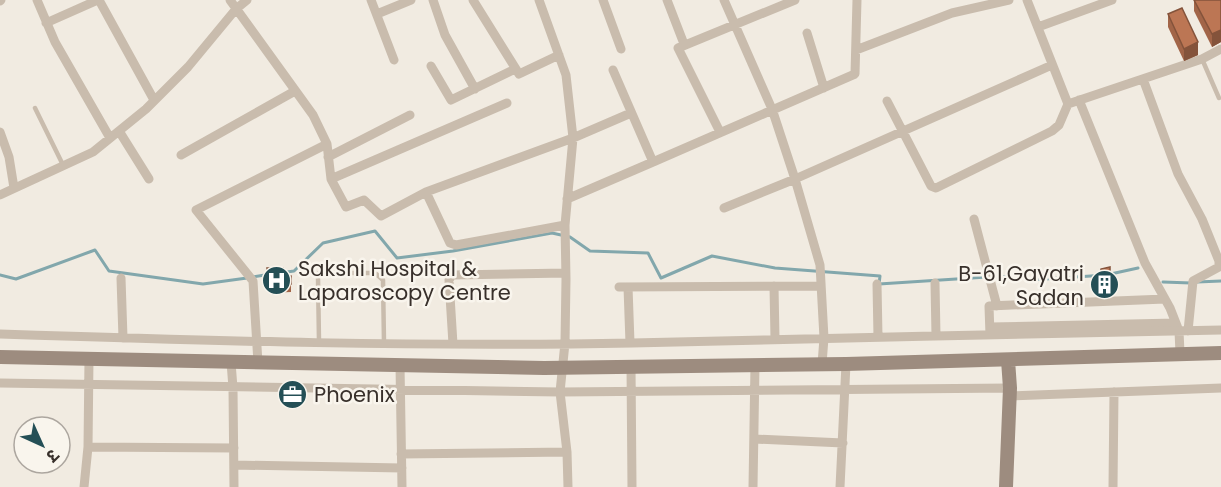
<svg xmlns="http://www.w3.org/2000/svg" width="1221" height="487" font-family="Poppins,'Noto Sans Devanagari',sans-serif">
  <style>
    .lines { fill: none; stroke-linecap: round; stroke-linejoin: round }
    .stream { stroke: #82a7ac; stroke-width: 3 }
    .lane { stroke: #c9bcad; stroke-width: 4.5 }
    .street { stroke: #c9bcad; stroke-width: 9 }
    .secondary { stroke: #9d8c7f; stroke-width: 14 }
    .wall { fill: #a26548 }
    .shaded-wall { fill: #84533b }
    .building { fill: #bc7654; stroke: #84533b; stroke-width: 1.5 }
    .labels { text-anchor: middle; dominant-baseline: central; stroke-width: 5; stroke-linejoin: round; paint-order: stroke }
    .poi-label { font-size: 21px; fill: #38302b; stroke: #f9f5ed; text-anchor: start }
  </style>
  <rect width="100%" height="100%" fill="#f1ebe1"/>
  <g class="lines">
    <path class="stream" d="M280,273L294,271L323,243L375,231L397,258L453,251L552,233L570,237L590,251L648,253L661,278L712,256L775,268L880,276L879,284L987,277
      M0,275L16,279L95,250L109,271L203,284L247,278
      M253,277L271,274
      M996,277L1021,276L1030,280L1106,275L1138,268
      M1163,282L1191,283
      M1197,282L1221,281"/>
    <path class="lane" d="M1202,59L1219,98
      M35,108L63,165
      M319,342L318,277L319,273H375L383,280L384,343"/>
    <path class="street" d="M37,0L55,42L110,138
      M99,0L154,100
      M230,0L313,115L327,144L331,179L346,207L364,200L381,216L426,192L573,138L631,113
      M371,0L394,60
      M433,0L445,35L475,89
      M473,0L519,74L559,55
      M539,0L566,75L573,138L565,225L566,279L565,343L560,392L567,452L568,487
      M603,0L621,49
      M667,0L684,44
      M724,0L772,109L795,179L820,265L824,338L822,364
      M1027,0L1068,104L1202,59L1221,49
      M0,1L1,0
      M377,14L411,0
      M46,23L98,0
      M1038,27L1112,0
      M807,33L824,88
      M856,50L952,13L1009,0
      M431,66L451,100L515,69
      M1143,79L1178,174L1202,219L1219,261V267L1193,281L1188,331
      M1079,100L1145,263L1170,308L1179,331L1180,353
      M887,101L931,186L936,188L1052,131L1059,125L1068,104
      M119,131L149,179
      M0,132L9,157L14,188
      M720,132L678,48L795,0
      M181,155L295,91
      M328,157L410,115
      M653,162L855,74L857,0
      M331,179L507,103
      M426,192L450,243L456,245L565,225
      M0,195L93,152L146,109L188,67L236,9L247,0
      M567,199L653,162L613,70
      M724,208L795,179L1052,65
      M974,219L997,306
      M121,278L123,338
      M935,283L936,336
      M877,284L878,337
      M774,286L775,339
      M619,287L821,286
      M628,287L630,343
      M990,327L1176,323
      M0,334C210,341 421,347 632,343C828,339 1025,333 1221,330
      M990,335L989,306L1165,299
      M453,344L449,280L452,275L566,273
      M231,362L233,388L234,487
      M258,363L253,281L196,210L327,144
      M400,365L402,487
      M631,366L632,487
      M0,383L560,392L1010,388
      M1010,396L1221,388
      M754,439L843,443
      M88,447L234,448
      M401,454L567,452
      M234,465L402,468
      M84,487L88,447L89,359
      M753,487L755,365
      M840,487L846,364
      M1113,487L1114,392"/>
    <path class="secondary" d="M0,357L544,368L846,364L1221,353
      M1006,487L1010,388L1008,360"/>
  </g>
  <path class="wall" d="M1194,0H1221V42L1212,47L1194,11Z
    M1168,14L1198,55L1184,61L1168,27Z
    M1110,267V293L1101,295V269Z
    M267,268L283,277L291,276V292L268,293Z"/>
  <path class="shaded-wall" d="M1221,30V42L1212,47V34Z
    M1198,42V55L1184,61V49Z"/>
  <path class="building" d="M1194,0H1221V30L1212,34Z
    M1182,8L1198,42L1184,49L1168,14Z
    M1110,267V285L1101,287V269Z
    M267,268H283V277L291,276V284H268Z"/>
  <defs>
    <symbol id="hospital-disc" viewBox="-11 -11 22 22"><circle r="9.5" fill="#244f56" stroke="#f9f5ed"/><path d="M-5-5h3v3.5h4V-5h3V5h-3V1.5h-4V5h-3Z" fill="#fff"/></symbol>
    <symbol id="building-disc" viewBox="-11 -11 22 22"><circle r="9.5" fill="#244f56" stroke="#f9f5ed"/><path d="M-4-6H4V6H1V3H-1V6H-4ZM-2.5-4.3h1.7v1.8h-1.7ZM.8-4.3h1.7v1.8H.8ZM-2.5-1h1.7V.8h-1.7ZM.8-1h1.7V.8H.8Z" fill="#fff"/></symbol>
    <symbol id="office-disc" viewBox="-11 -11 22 22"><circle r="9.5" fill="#244f56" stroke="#f9f5ed"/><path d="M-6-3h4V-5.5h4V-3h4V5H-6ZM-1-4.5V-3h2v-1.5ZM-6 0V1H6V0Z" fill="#fff"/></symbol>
  </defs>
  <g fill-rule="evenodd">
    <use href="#hospital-disc" x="260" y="264" width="33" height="33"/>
    <use href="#building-disc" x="1088" y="268" width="33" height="33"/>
    <use href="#office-disc" x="276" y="378" width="33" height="33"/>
  </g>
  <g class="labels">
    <g class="poi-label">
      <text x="298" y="268">Sakshi Hospital &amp;<tspan x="298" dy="24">Laparoscopy Centre</tspan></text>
      <text x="1084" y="273" text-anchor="end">B-61,Gayatri<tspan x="1084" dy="24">Sadan</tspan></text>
      <text x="314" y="394">Phoenix</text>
    </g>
  </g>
  <g transform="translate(42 445) rotate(135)"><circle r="28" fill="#f9f5ed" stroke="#aca69f" stroke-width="1.5"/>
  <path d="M0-4.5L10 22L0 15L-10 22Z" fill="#244f56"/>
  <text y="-9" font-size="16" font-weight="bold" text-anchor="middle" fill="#38302b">उ</text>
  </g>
</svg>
